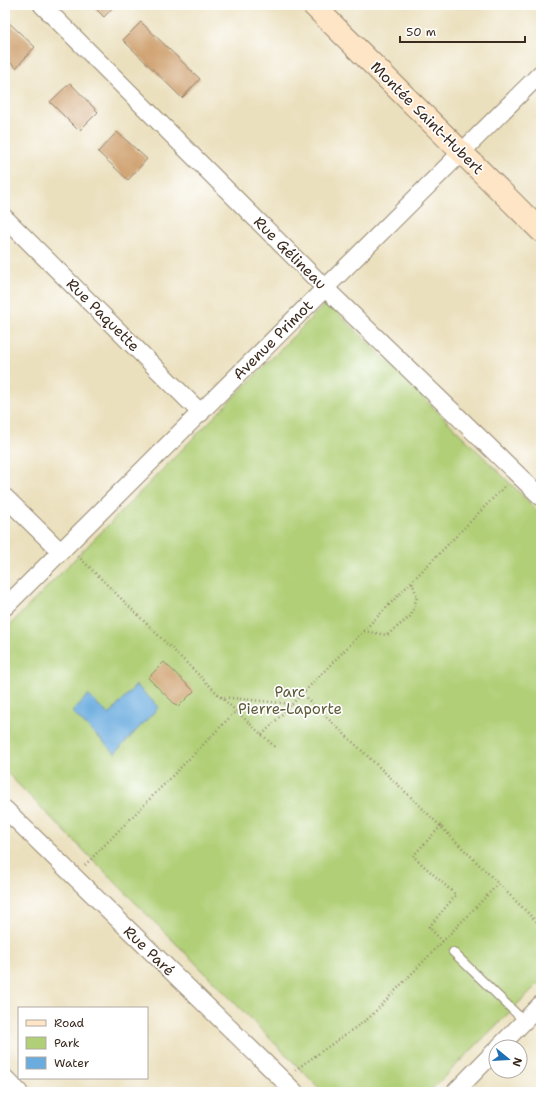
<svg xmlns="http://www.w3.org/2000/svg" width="546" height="1097" font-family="'Shantell Sans',sans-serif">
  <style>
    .green { fill: #b0cf76; stroke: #767c4a }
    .water { fill: #6bacdf; stroke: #536b7e }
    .building { fill: #cd9d69 }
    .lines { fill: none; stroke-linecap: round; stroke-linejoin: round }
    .lane-casing { stroke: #93856e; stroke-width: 10 }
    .street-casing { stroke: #93856e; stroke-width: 19 }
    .secondary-casing { stroke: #93856e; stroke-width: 24 }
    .path { stroke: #93856e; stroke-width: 2.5; stroke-dasharray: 1 3; stroke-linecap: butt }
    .lane { stroke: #fff; stroke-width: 8 }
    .street { stroke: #fff; stroke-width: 17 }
    .secondary { stroke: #fde5c5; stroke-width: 22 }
    .labels { text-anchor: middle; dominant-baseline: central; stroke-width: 3.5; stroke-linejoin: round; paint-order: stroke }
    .street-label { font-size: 15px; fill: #3b2a1e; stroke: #fff }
    .park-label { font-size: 15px; fill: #5e5c38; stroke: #fff }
  </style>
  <rect width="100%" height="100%" fill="#fff"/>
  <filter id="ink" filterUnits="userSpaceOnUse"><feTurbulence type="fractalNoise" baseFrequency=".025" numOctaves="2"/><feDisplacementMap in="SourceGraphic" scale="8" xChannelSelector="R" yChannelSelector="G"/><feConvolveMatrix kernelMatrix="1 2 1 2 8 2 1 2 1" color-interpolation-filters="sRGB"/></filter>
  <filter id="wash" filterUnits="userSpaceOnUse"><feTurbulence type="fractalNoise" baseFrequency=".012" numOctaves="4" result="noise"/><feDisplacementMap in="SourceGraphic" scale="16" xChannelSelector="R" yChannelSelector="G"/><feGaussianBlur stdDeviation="0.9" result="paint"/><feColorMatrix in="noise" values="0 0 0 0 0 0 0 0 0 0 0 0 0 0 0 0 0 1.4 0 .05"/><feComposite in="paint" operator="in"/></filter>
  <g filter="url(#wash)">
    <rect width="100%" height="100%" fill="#ebe0be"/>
    <path class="green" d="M327,302L541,514V981L429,1092H323L5,771V630Z"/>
    <path class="water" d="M136,685L159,707L115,753L72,712L88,695L109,715Z"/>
    <g id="blocks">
      <path class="building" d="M92,5H115L104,17Z
        M5,19L35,47L16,68L5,57Z
        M141,22L200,79L182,98L123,40Z
        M70,83L98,112L79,131L50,102Z
        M117,132L147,159L128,180L98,152Z
        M164,662L194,691L178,707L148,678Z"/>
    </g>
  </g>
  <g filter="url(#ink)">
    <use href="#blocks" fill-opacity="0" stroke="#93856e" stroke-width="1"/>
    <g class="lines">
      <defs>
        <path id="lane" d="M453,952L524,1021"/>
        <path id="street" d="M42,5L325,288L541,497
          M5,218L201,413
          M5,497L60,551
          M5,607L541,73
          M5,809L295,1092
          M499,1047L541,1004
          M5,1078L19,1092
          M455,1092L496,1050"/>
        <path id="secondary" d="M313,5L541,231"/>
      </defs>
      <use href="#lane" class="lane-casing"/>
      <use href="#street" class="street-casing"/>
      <use href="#secondary" class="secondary-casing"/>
      <path class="path" d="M78,556L221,697L292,704L302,694L416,802L541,926
        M364,631L387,635L411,616L417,597L412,582
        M302,694L506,485
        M221,697L275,747
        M262,735L291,705
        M441,826L413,856L456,895L429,927L444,943
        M85,865L236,711
        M295,1070L369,1018L498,884"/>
      <use href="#lane" class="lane"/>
      <use href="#street" class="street"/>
      <use href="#secondary" class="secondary"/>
    </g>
  </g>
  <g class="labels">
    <g class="street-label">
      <text transform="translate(427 118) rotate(45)">Montée Saint-Hubert</text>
      <text transform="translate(290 253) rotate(45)">Rue Gélineau</text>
      <text transform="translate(103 315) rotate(45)">Rue Paquette</text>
      <text transform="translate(273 340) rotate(-45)">Avenue Primot</text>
      <text transform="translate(149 951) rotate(44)">Rue Paré</text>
    </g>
    <g class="park-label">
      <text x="290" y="692">Parc<tspan x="290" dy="17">Pierre-Laporte</tspan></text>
    </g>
  </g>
  <rect width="546" height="1097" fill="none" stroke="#fff" stroke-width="20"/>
  <rect x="18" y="1007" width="130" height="72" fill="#ffffff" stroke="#b1aaa5"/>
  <rect x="26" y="1020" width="20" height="6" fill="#fde5c5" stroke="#b1aaa5"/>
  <text x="54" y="1027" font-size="12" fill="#3b2a1e">Road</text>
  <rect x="26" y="1037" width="20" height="12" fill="#b0cf76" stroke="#b1aaa5"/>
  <text x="54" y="1047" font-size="12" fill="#3b2a1e">Park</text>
  <rect x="26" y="1057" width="20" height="12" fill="#6bacdf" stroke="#b1aaa5"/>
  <text x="54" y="1067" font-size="12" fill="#3b2a1e">Water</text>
  <g transform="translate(508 1059) rotate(108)"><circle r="19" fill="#ffffff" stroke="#b1aaa5"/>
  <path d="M0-3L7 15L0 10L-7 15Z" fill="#1f6fb2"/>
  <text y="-6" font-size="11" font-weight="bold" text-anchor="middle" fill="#3b2a1e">N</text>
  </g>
  <path d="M400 36v6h125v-6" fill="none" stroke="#3b2a1e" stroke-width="2"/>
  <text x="406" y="36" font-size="12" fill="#3b2a1e" stroke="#ffffff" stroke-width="3" paint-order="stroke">50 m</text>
</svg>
